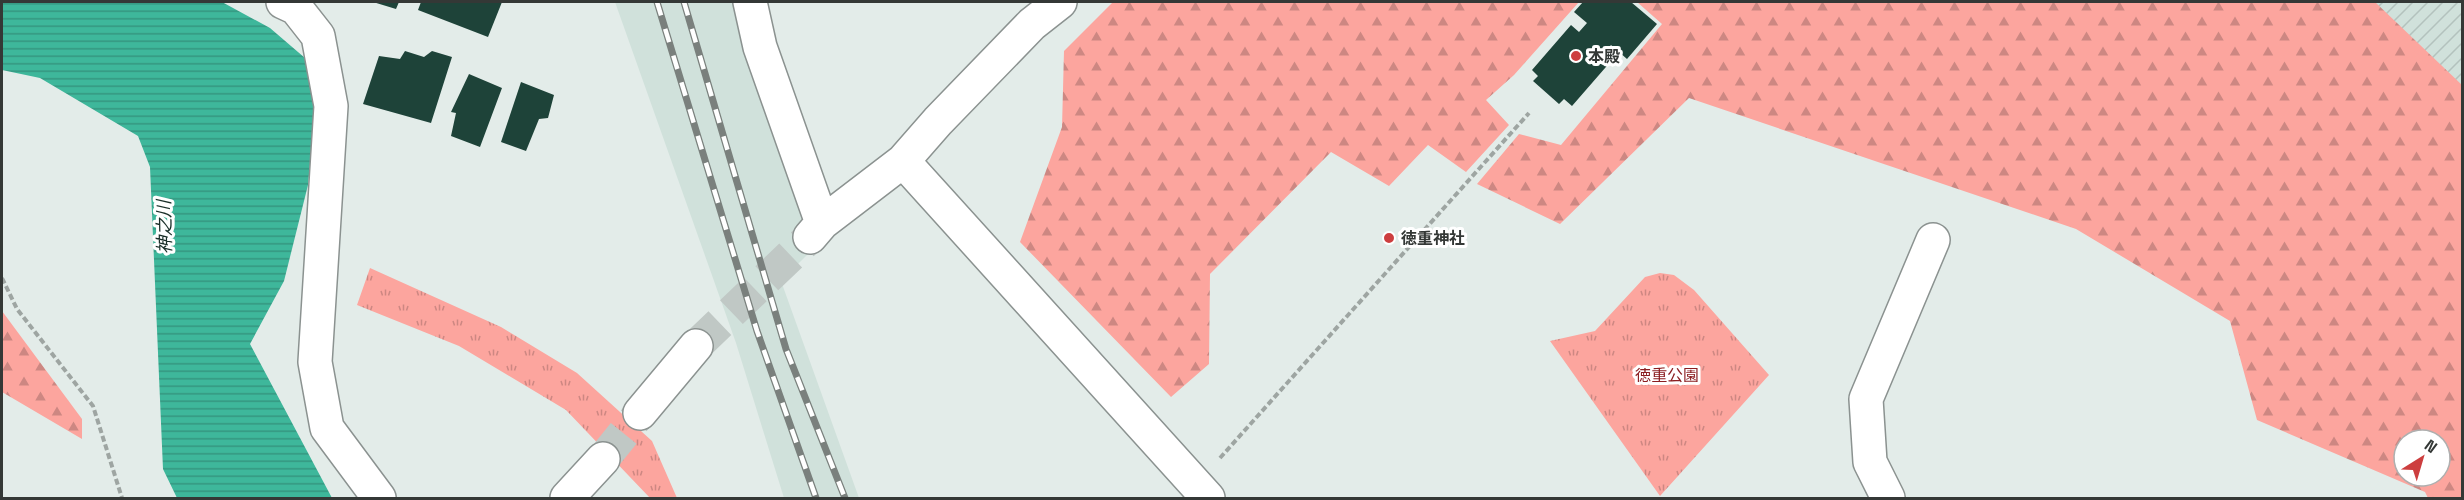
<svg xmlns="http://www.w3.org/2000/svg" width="2464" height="500" font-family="'Space Grotesk','Noto Sans JP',sans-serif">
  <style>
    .built { fill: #d0e1db }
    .industrial { fill: url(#industrial-furrows) }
    .grass { fill: url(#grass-tufts) }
    .forest { fill: url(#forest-firs); fill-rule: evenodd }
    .water { fill: url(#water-rules) }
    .building { fill: #1e4339 }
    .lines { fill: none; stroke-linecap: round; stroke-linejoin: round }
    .minor-tunnel { stroke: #c0c8c5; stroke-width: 33; stroke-dasharray: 33 16; stroke-linecap: butt }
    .minor-casing { stroke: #8b9290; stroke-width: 36 }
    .path { stroke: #9ea5a2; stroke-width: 4; stroke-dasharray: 6 3; stroke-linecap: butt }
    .minor { stroke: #fff; stroke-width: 33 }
    .rail-casing { stroke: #7a807d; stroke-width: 7 }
    .rail { stroke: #fff; stroke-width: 4.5; stroke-dasharray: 14; stroke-linecap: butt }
    .poi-dot { fill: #cd3e3f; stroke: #fff; stroke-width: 2 }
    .labels { text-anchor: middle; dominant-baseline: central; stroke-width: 6; stroke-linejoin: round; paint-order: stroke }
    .poi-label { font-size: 16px; font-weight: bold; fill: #343836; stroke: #fff; text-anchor: start }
    .park-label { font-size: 16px; fill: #8b1e21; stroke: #fff }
    .water-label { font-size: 18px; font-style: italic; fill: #192e28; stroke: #fff }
  </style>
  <defs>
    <pattern id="industrial-furrows" width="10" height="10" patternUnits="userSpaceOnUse" patternTransform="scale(1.5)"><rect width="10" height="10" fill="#d0e1db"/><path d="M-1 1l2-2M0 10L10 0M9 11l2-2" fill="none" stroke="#b3c2bd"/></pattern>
    <pattern id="grass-tufts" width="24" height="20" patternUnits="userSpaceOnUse" patternTransform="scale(1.5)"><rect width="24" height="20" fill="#fca59e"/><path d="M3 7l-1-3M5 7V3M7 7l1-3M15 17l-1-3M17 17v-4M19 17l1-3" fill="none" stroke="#cd8782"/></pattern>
    <pattern id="forest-firs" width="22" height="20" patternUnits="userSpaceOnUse" patternTransform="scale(1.5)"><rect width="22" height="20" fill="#fca59e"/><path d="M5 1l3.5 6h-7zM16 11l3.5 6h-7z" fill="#cd8782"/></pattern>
    <pattern id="water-rules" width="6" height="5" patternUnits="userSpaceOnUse" patternTransform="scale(1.5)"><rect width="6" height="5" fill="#3eb79b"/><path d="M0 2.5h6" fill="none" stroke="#35967f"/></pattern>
  </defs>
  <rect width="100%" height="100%" fill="#e3ece9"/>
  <path class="built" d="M615,2H740L813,249L781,281L859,498H784L736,343Z"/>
  <path class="industrial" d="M2357,2H2462V146Z"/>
  <path class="grass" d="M370,268L501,327L577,373L652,441L677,498H650L566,410L459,346L357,305Z
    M1660,273L1674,275L1694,290L1769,375L1660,496L1550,341L1595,331L1645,277Z"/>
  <path class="forest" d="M1113,2H1579L1514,75L1486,100L1509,125L1466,172L1428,145L1389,186L1331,152L1210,274L1209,364L1171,397L1020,242L1062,127L1064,51Z
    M1637,2H2375L2462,85V498H2428L2425,492L2257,420L2230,321L2076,229L1689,98L1560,224L1477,184L1519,134L1561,145L1662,24ZM2404,440H2440V476H2404Z
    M2,311L82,419V439L2,392Z"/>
  <path class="water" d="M2,2H222L270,28L319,70L308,185L284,281L250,344L332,498H177L163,469L150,167L138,136L40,78L2,70Z"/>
  <path class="building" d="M373,2H399L396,9Z
    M421,2H502L488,37L418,10Z
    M1583,2H1631L1657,24L1627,59L1611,45L1604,53L1612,60L1572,106L1564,99L1559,104L1533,81L1538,76L1532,70L1571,25L1579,32L1587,23L1574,12Z
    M405,51L424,57L432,51L452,57L431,123L363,104L379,56L400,59Z
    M469,74L502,88L480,147L451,136L456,113L451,112Z
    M521,82L554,95L548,118L539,119L526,151L501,142Z"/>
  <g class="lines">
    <path class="minor-tunnel" d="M696,346L810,237
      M603,459L640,413"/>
    <defs>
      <path id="minor" d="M283,2L296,8L318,36L331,106L315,362L327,428L379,498
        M750,2L760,47L822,223
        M903,161L1208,498
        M810,237L822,223L903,161L938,121L1032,24L1060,2
        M640,413L696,346
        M567,498L603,459
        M1888,498L1870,462L1866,399L1933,240"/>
    </defs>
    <use href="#minor" class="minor-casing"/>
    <path class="path" d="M2,278L17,309L93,406L122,498
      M1220,458L1529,113"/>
    <use href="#minor" class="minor"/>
    <defs>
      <path id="rail" d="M657,2L757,331L816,498
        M684,2L786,349L845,498"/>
    </defs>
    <use href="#rail" class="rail-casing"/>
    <use href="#rail" class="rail"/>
  </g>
  <g class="poi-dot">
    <circle cx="1576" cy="56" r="6"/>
    <circle cx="1389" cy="238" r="6"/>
  </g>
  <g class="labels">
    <g class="poi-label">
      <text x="1588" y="56">本殿</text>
      <text x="1401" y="238">徳重神社</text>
    </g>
    <g class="park-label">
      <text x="1667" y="375">徳重公園</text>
    </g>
    <g class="water-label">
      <text transform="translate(164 227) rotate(-91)">神之川</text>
    </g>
  </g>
  <rect width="2464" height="500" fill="none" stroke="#343836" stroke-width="6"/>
  <g transform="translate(2422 458) rotate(37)"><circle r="28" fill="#ffffff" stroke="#aeafaf" stroke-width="1.5"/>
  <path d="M0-4.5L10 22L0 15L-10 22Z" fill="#cd3e3f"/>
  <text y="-9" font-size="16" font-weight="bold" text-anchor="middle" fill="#343836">N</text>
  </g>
</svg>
